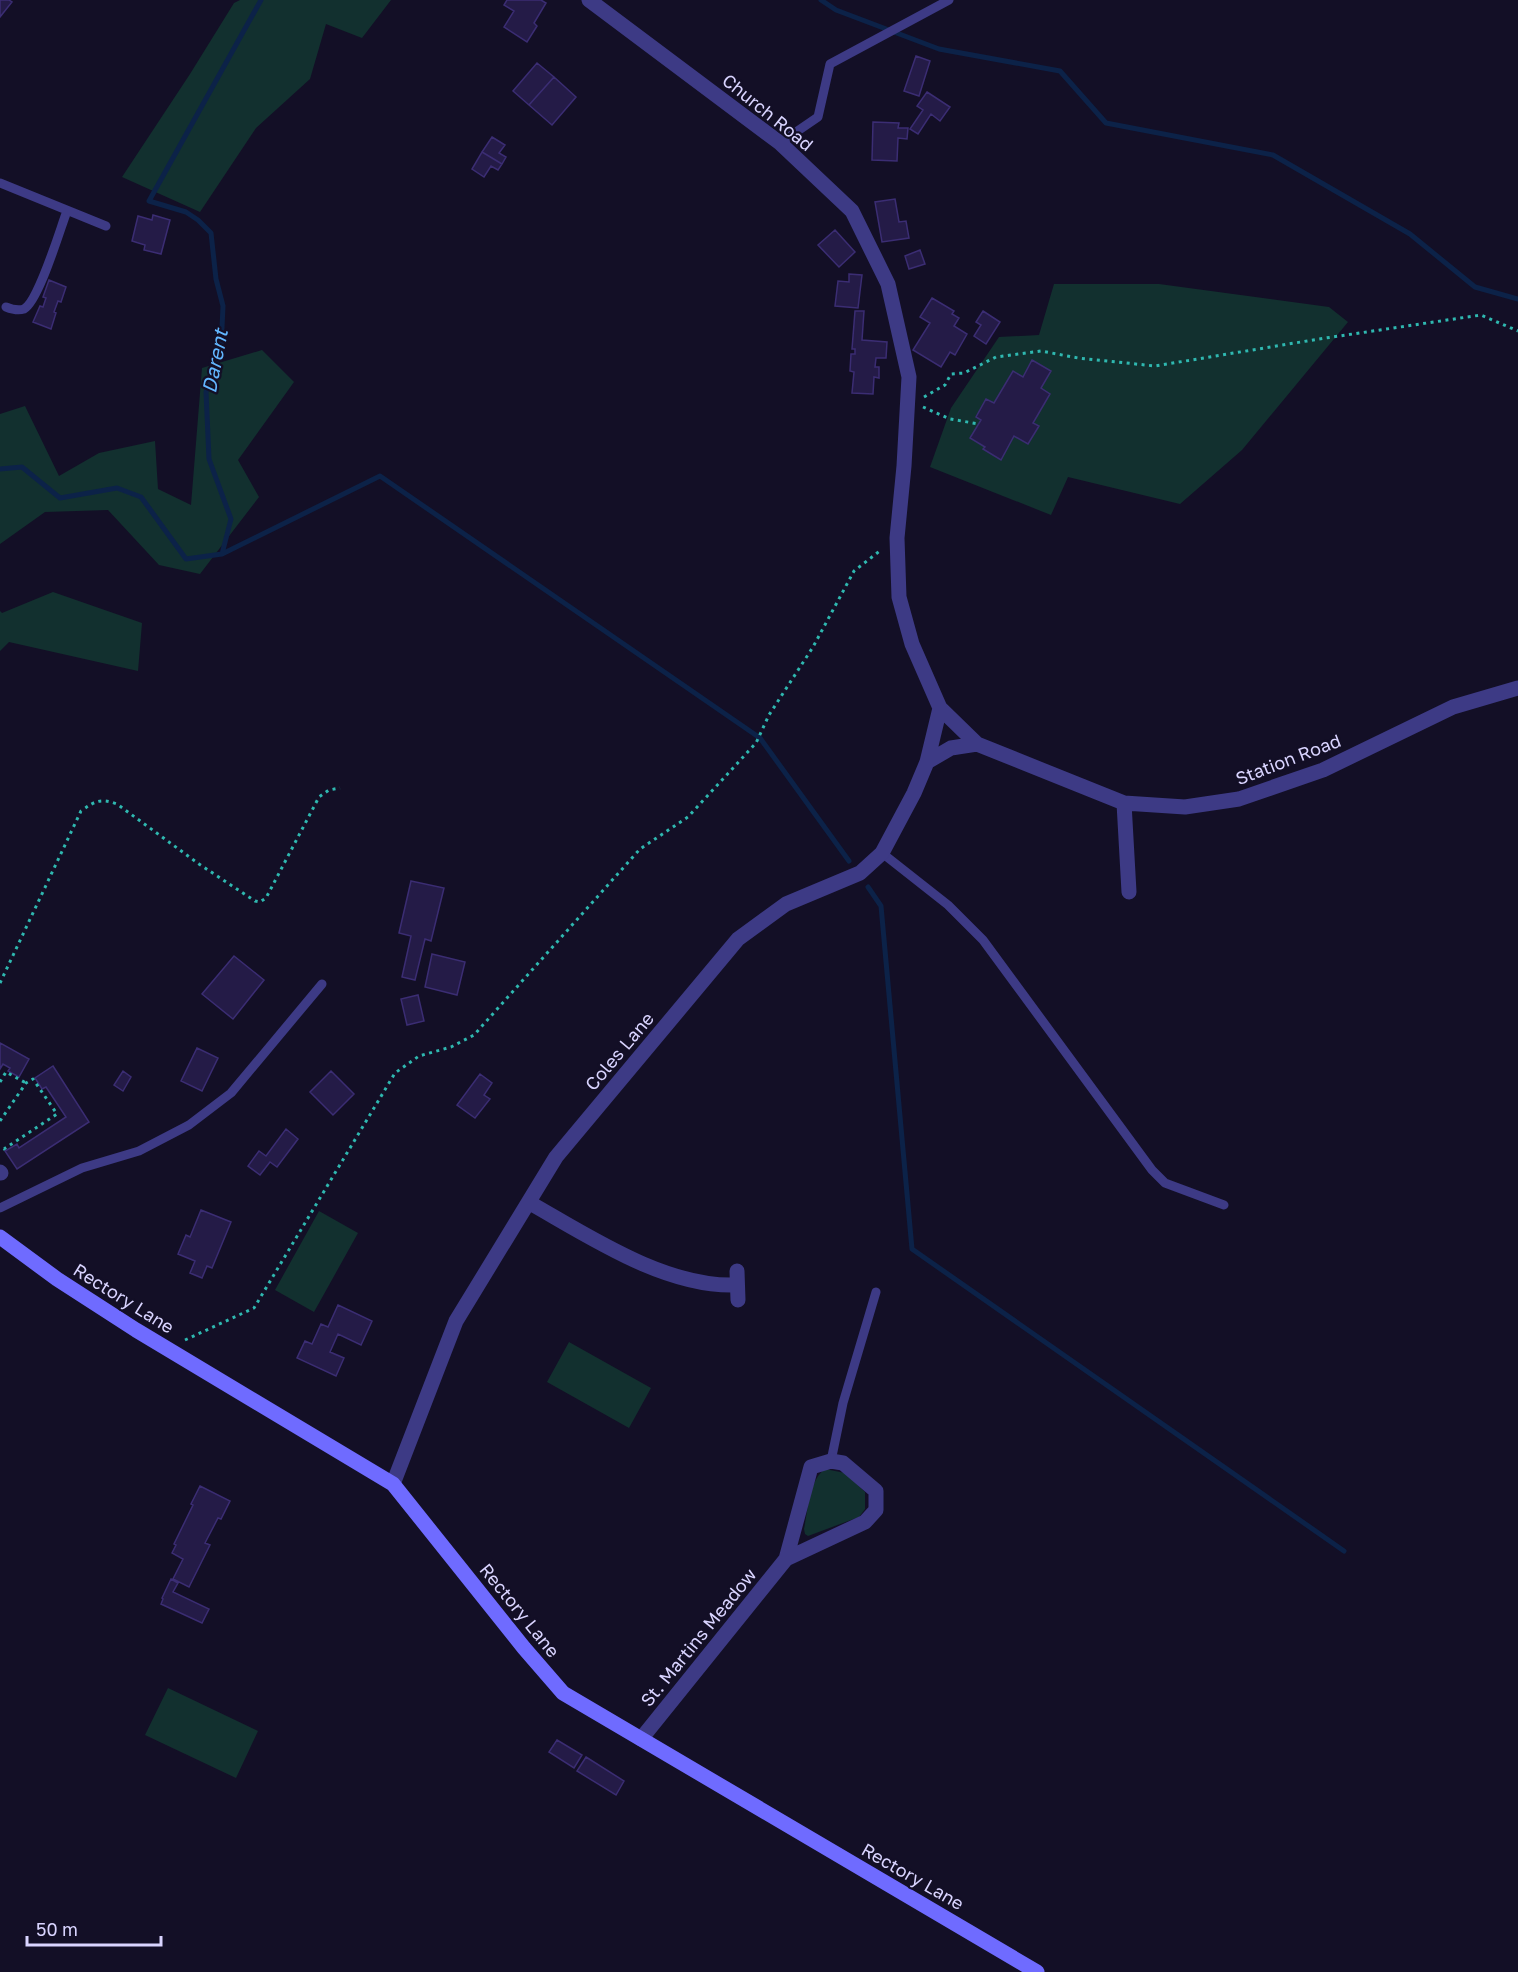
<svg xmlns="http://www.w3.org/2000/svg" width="1518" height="1972" font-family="'Golos Text',sans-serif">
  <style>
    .green { fill: #12302f }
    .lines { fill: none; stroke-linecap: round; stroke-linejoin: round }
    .stream { stroke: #0c2248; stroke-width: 5 }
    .building { fill: #241b47; stroke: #3b2d73; stroke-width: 1.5 }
    .path { stroke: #2fb8b0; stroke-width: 3; stroke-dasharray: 3 4.5; stroke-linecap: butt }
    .lane { stroke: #3d3a85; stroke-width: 9 }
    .street { stroke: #3d3a85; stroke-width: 15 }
    .secondary { stroke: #6f6bff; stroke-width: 15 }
    .labels { text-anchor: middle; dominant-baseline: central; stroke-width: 4.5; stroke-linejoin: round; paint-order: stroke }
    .street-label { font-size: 18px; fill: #d9d4ff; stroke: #130f26 }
    .water-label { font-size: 20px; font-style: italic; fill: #62b6ff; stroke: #130f26 }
  </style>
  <rect width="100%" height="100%" fill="#130f26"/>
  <path class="green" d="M240,0H391L362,38L326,24L310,79L256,128L200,212L122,177L190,74L234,3Z
    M1054,284H1159L1329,307L1348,322L1242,450L1180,504L1068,477L1051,515L930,467L951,408L999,337L1039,335Z
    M262,350L294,382L238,460L259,497L200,574L159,565L108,510L45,512L0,544V414L25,406L59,476L99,453L155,441L158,489L191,505L202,368Z
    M53,592L142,623L138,671L9,642L0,651V611L2,613Z
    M319,1211L358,1233L314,1312L275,1290Z
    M569,1342L651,1388L629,1428L547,1382Z
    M825,1469L845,1473L865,1492V1509L859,1517L808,1536L805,1534L804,1529C808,1511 809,1480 825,1469Z
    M168,1688L258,1731L236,1778L145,1735Z"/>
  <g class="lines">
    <path class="stream" d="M821,0L836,10L939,49L1060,71L1106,123L1273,155L1410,234L1475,287L1518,299
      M0,469L22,467L60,498L117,488L141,497L186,559L222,554L231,519L209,459L206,392L221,349L223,306L216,279L211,233L198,220L186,212L149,201L261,0
      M222,554L380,476L760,738L849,861
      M868,887L881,906L912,1249L1344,1551"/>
  </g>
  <path class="building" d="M0,0H9L12,2L0,17Z
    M507,0H541L546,3L534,23L537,26L527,42L504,27L514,11L504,5Z
    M916,56L930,61L919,96L904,91Z
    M537,63L554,77L529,105L513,91Z
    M554,77L576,97L552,125L529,105Z
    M927,92L950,107L940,121L931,114L918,134L910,129L923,110L917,106Z
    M873,122L899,123L898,128H908L907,139L898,138L897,161L872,160Z
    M492,137L505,145L499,153L506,157L502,164L482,152Z
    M482,152L502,164L498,170L491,166L484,177L472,169Z
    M895,199L899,222L906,221L909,238L882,242L875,202Z
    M153,215L170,220L161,254L144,250L145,245L132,241L138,216L152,220Z
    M835,230L855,252L839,267L818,245Z
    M920,250L925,264L909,269L905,256Z
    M849,274L862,275L858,308L835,306L838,281L849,282Z
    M49,280L66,287L61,302L58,301L54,312L56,313L51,329L33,322L40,306L43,307L46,298L43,297Z
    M932,298L954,311L952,314L959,318L954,326L967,334L955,355L950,352L941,367L913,350L930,323L920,317Z
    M855,311H864L862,340L887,342L886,358H876L875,367H879V378L874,377L873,394L852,393L854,372L850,371L851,354H855V349H852Z
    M983,311L1000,322L986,344L974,336L981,325L976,322Z
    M1032,360L1051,371L1041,388L1050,394L1033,423L1039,426L1028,444L1014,436L1001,460L983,449L985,447L970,438L981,420L976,417L986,399L994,403L1013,371L1023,377Z
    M411,881L444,888L431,941L425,939L415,980L402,977L411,936L399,933Z
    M432,954L465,962L457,995L425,987Z
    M234,956L264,980L233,1019L202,994Z
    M418,995L424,1021L407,1025L401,999Z
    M0,1043L29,1059L19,1077L8,1071L10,1068L3,1064L0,1069Z
    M197,1048L218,1058L202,1091L181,1081Z
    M53,1066L89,1122L17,1169L5,1151L17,1144L19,1148L66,1117L46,1087L42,1089L35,1078Z
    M123,1071L131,1077L123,1091L114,1085Z
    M331,1071L354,1094L333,1115L310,1092Z
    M480,1074L492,1083L484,1095L490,1099L475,1118L457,1105Z
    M286,1129L298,1139L277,1167L270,1162L260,1175L248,1166L259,1151L266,1156Z
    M201,1210L231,1222L212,1268L207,1266L202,1278L190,1273L195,1261L178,1254L186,1235L190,1237Z
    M338,1305L372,1321L361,1345L338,1334L330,1352L344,1358L336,1376L297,1358L305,1341L312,1344L321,1324L328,1327Z
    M200,1486L230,1501L221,1519L218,1518L205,1543L210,1545L189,1587L173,1579L183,1559L172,1553L176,1545L174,1544L193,1505L191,1504Z
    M171,1579L178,1583L173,1592L209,1609L202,1623L161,1604L163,1599L162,1598Z
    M557,1740L582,1755L574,1768L549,1752Z
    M586,1757L624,1781L616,1795L577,1771Z"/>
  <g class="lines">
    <path class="path" d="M924,397L945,385L951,374L964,373L996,357L1041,351L1078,358L1155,366L1319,339L1481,315L1518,331
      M923,407L950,419L979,424
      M0,983L81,811C95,801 100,798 117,804L199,864L255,901L260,902L266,898L319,797L329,790L340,788
      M0,1082L6,1072L26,1083
      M0,1121L26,1083L33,1079L57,1114L4,1149L0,1146
      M185,1340L254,1308L395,1073L419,1056L451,1047L474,1035L640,849L688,817L756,743L769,715L813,647L854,571L881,550"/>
    <path class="lane" d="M780,143L818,117L830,64L949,0
      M0,183L106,226
      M6,307C11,309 18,311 24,309C39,301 60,229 67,211
      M882,853L948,905L983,940L1152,1170L1165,1183L1224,1205
      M0,1208L82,1168L139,1151L189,1125L231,1093L322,984
      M831,1461L843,1403L876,1292"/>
    <path class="street" d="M589,0L780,143L852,211L888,284L909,377L904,466L897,538L899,597L912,644L940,708L977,744L1124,803L1185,807L1239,799L1323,770L1453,707L1518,688
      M927,762L951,748L977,744
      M1124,803L1129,892
      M0,1172L1,1173
      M530,1203C590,1237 666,1288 737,1285
      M737,1271L738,1300
      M393,1484L456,1321L556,1157L738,939L786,904L860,873L882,853L914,793L927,762L940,708
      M641,1739L786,1559L865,1522L876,1510V1491L843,1463L831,1461L811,1467L786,1559"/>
    <path class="secondary" d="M0,1237L57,1279L136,1330L393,1484L524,1648L563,1693L1037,1972"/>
  </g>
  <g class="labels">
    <g class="street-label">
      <text transform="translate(768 112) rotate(39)">Church Road</text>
      <text transform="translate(1288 759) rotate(-21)">Station Road</text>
      <text transform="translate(619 1051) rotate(-50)">Coles Lane</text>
      <text transform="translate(124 1298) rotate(32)">Rectory Lane</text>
      <text transform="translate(520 1610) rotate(51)">Rectory Lane</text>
      <text transform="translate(698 1637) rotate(-51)">St. Martins Meadow</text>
      <text transform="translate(913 1876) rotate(30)">Rectory Lane</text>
    </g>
    <g class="water-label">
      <text transform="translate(214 361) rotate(-79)">Darent</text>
    </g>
  </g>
  <path d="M27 1936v9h134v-9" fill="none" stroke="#d9d4ff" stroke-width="3"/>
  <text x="36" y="1936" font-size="18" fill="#d9d4ff" stroke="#130f26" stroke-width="4.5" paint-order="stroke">50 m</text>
</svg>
